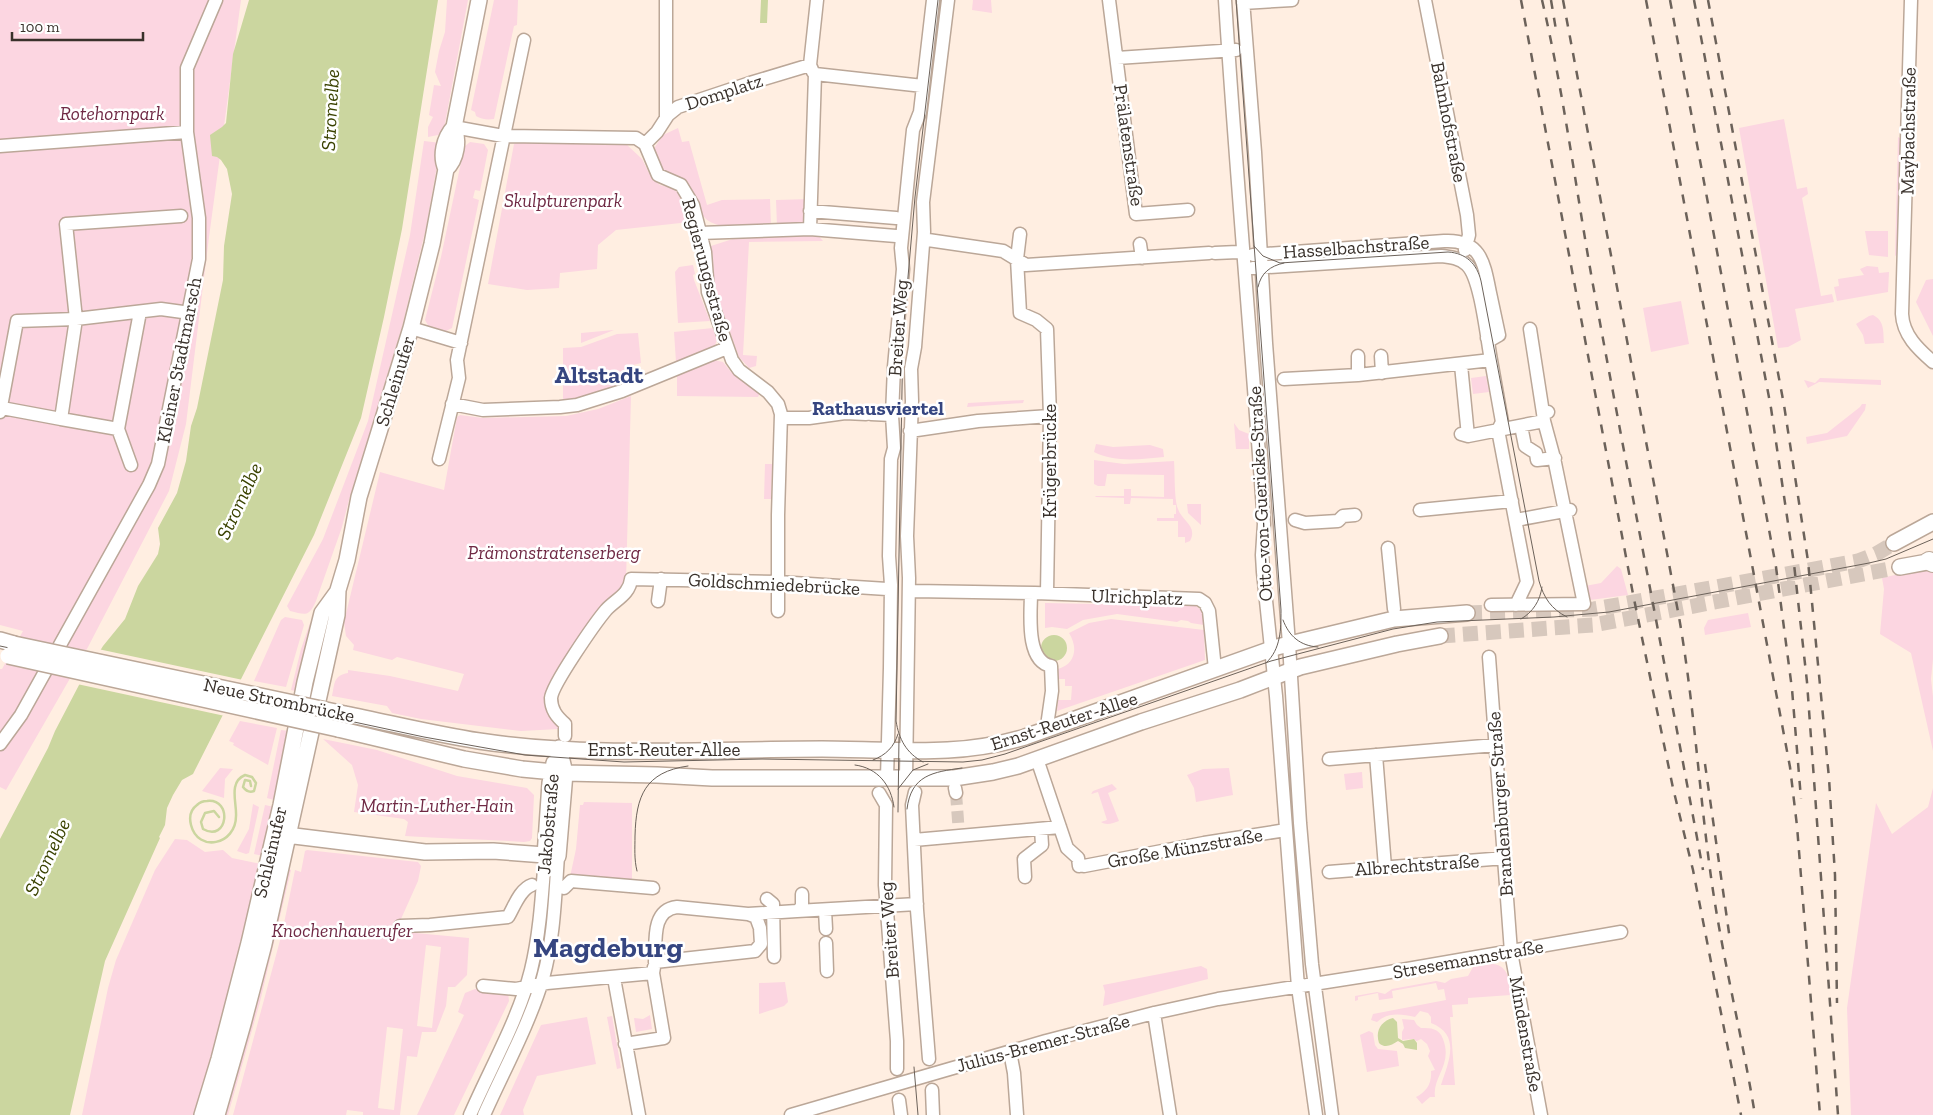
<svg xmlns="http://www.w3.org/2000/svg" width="1933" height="1115" font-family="'Zilla Slab',serif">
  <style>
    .green { fill: #fcd6e1; fill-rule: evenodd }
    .water { fill: #cbd69f }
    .pier { fill: #ffeee1 }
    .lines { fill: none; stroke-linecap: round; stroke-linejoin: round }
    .stream { stroke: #cbd69f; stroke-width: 2.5 }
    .minor-tunnel { stroke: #d7c8bd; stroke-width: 12; stroke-dasharray: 12 6; stroke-linecap: butt }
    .major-tunnel { stroke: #d7c8bd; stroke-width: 15; stroke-dasharray: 15 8; stroke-linecap: butt }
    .minor-casing { stroke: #bba798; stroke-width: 15 }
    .major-casing { stroke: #bba798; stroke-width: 18 }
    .highway-casing { stroke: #bba798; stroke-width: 20 }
    .minor { stroke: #fff; stroke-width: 12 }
    .major { stroke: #fff; stroke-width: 15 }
    .highway { stroke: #fff; stroke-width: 18 }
    .tram { stroke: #6c625a; stroke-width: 1 }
    .rail { stroke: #6c625a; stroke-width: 2.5; stroke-dasharray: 9 9; stroke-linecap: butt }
    .major-bridge-casing { stroke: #bba798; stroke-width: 18; stroke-linecap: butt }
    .major-bridge { stroke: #fff; stroke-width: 15 }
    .labels { text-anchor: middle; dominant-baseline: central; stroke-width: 5; stroke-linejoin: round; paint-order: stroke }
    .street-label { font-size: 19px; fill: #39312b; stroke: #fff }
    .park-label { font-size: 19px; font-style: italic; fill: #6f2944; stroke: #fff }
    .water-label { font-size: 20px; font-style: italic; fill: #3a4200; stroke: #fff }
    .neighbourhood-label { font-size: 20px; font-weight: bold; fill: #354580; stroke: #fff }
    .district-label { font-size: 24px; font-weight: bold; fill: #354580; stroke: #fff }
    .town-label { font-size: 29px; font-weight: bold; fill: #354580; stroke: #fff }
  </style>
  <rect width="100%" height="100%" fill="#ffeee1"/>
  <path class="green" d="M0,0H241L209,237L186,424L169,491L88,647L6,790L0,787V669H2L23,631L0,625Z
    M447,0H468L443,134L428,137V127L433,117L429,115L434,85L441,86L435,72L439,51L445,32Z
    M494,0H518L517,25L514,26L494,119C487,120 481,119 476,116L475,112L471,110Z
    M973,0H991L992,13L972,10Z
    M1784,119L1797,189L1807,187L1808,194L1802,198L1821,296L1832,294L1834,302L1795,309L1801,340L1788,347L1778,348L1739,128Z
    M678,128L682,142L689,141L707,205L722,200L770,199L771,226C753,227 717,232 704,217C694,205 695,185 680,178C674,175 667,174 661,172L653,150L663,135Z
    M1898,137L1903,140L1899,253L1895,256Z
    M424,141L441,143L426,228L402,327L349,500L342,527L316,601C309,617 306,615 290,611L287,606L323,539L368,421L410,235Z
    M470,142L484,144L488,150L480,191L475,190L473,198L479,200L452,328L444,332L429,327L425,320L441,257L463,153L464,147Z
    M520,142L625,143L642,159L652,179L660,185L671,188L678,192L690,222L616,230L598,245L597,269L560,273L559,288L527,290L488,284L514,144Z
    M810,199C806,228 804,225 777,226L776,200Z
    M1865,231H1888V257L1869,255Z
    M816,233L823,241L749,242L743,355L757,356L756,366L749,368L739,357L720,304L714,281L713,257L711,246L742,236Z
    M693,265L695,274L693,275L694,280L710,321L678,323L675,272L679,267Z
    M1867,266L1878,267L1879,273L1889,272L1888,292L1837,301L1834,287L1839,286L1838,279L1864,275L1860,269Z
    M1933,279V336L1916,302L1926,280Z
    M1681,301L1689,344L1651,352L1643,308Z
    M1873,315C1885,321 1883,332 1884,343L1865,344L1863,335L1856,324L1869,316Z
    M713,328L717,340L715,345L676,362L674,332Z
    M614,330L581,343V333Z
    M638,333L641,363L626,367L630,382L593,395L563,400V348L581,347L617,334Z
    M714,360L723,362L731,372L760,393L758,397L677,396V375Z
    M1486,376L1489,392L1473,394L1471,378Z
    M1820,378L1881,380V385L1819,382L1808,388L1804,380L1815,383Z
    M631,396L626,581L623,593L593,615L577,640L548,694L559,724V729L521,731L421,719L392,713L387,706L332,696C335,683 333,676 348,673V670L390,676L458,691L464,674L397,657L392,660L353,650L354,645L346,636L344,622L380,472L444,490L457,417L460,415L483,418L566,416L598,409Z
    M1024,400L1023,403L967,407L968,403Z
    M1862,404H1866L1865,410L1847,436L1807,444L1806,437L1827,433L1860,407Z
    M1234,423L1239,430L1249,434V449H1236Z
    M1096,444L1113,447L1150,445L1163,449L1164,457C1142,459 1115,463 1094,452Z
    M1094,460L1124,464L1174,461C1175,473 1174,499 1178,509C1182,521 1198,526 1190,541L1185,543V537H1178V521H1157V518H1174V514H1176V505H1173V499L1131,498L1130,504H1124V498L1096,497L1095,496H1124V489H1131V496L1164,497V475L1107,474L1105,486H1098L1094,484Z
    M765,464H772L771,499H764Z
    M1187,504H1201V525L1188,513Z
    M1617,566L1621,569L1628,595L1590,600L1588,597L1585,586L1601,583Z
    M1920,569H1933V659L1931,679L1933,697V751L1911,653L1880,634L1884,589L1882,578Z
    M1045,603L1196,606L1202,611L1204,625L1191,623L1188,621L1181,620L1177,622L1117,614L1083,620L1067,629L1052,627L1045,628Z
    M1748,613L1751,627L1705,635L1704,628L1708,620Z
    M285,617L302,620L304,625L286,687L254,681L281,620Z
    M1111,619L1204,630L1205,660L1057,711L1058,700H1071L1072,686H1065V679H1058V669C1076,664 1078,647 1069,633L1089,623Z
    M310,623H312L299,692L291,690L301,649Z
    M240,721L277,728L268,765L233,745L234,743L229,741Z
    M281,730L289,731L274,800L267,798Z
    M323,739L377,750L457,776L527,788L534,795L532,838L530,841L524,842C484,839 444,839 405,836L408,822L404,819L354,812L358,785L352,765Z
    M220,768L233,769L225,779L224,798L202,791Z
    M1229,768L1233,795L1196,802L1194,788L1187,775L1203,769Z
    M1362,772L1363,788L1346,790L1344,774Z
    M1112,784L1117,789L1108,793L1119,821C1113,823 1107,826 1101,822L1107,820L1098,792L1091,794L1093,791Z
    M1933,788V1115H1851L1847,1008L1876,803L1892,834L1928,807Z
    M584,802L632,803V882L570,877L576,849L580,805H583Z
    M253,804L259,807L249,853L246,854L237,851L249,829Z
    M265,805L274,807L263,856L254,854Z
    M175,839L187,840L205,852L223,850L232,858L261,864L245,936L196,1115H82L108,988L116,960L155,870Z
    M307,850L418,862L421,866L418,881L401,919L404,923L405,932L469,938L467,975L455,987H448L446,1006L436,1032H422L417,1057L407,1056L400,1115H363V1112L347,1110L346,1115H233L282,933L295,870L301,872L305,851ZM426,945L441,947L432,1028L417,1026ZM387,1027L403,1029L394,1110L378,1108Z
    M286,868L291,870L260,1002L228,1115H222Z
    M1493,964C1509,966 1510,982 1511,995L1468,998V1004L1452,1005L1453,1017H1450L1455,1085H1441C1448,1063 1462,1035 1431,1023V1017L1428,1013L1420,1011L1415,1017C1401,1014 1388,1012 1377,1022L1371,1020L1373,1014L1446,1000L1444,989L1438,990L1436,983L1392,991L1393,998L1379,1000L1378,993L1358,997V1000L1355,1001V996L1377,992L1385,994L1392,989L1436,981L1445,983L1451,979L1468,976L1473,967Z
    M1201,966L1207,969L1208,979L1103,1006L1105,992L1103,985Z
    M785,982L788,1002L784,1006L759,1014V983Z
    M475,989L505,991L508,993L509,1001L454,1115H417L464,1015L458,1012L465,993Z
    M650,1015L652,1029L636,1032L634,1018L643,1019Z
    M612,1016L621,1068L617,1069L607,1017Z
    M587,1017L596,1064L537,1076L523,1110L524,1115H500L541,1025Z
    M1402,1019L1414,1020L1417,1025L1421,1028C1431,1028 1439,1028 1443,1039C1453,1065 1432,1077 1435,1097H1430L1422,1104L1416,1097C1426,1092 1432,1084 1431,1071L1435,1070L1428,1056L1430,1051L1427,1044L1421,1039L1417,1041L1412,1039L1402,1040V1032L1404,1028Z
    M1369,1031L1373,1033L1375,1045L1378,1049L1397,1051L1399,1066L1367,1072L1360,1035Z"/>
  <path class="water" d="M249,0H438L402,229L384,317L361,418L314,535L195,770L193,774L182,780L173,795L167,808L165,825L159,837L160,838L105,961L70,1115H0V839L48,748L55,731L79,685L103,646L125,619L138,586L158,554L160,544L158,528L177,493L186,461L191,426L197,408L223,280L224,246L232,194L227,169L221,160L217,157L212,156L210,135L222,127L226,123L233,54Z
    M761,0H768L767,23H760Z
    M1041 648a13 13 0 1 1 26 0a13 13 0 1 1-26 0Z
    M1393,1018L1397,1022L1398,1038L1403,1041L1414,1039L1417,1043V1050L1405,1048L1403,1044L1398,1041C1392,1045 1385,1049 1379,1043C1375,1031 1381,1021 1393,1018Z"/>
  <path class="pier" d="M98,649L243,680L225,716L77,684Z"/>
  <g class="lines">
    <path class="stream" d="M219,817L214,811L205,813L201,822L203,829C228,843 233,798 207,801C204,801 200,802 197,805C190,810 189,817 191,825C198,853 236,845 236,816C237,803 228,782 245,775L252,777L256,783L254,791C249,793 246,791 243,787L245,780L250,781L251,786"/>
    <path class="minor-tunnel" d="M956,793L959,834"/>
    <path class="major-tunnel" d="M1467,613L1594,609L1606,607L1858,561L1876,554L1894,543
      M1440,636L1593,625L1900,567"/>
    <defs>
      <path id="minor" d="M666,0V117
        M1109,0L1136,214L1188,210
        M1225,0C1236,175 1252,350 1264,524L1262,555L1263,572L1276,696L1298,987L1316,1115
        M1243,0L1255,152L1266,343L1289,644L1300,823L1312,964L1332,1115
        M1425,0L1467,215L1469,235L1465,250
        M1911,0L1902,314C1903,335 1918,349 1933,362
        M1243,3L1292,0
        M1117,58L1236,50
        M813,72L810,65L817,0
        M815,74L923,86
        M454,127L503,136L636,138L645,144L658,175L681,185L693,205L705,252L708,292L732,360L739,370L768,392L778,404L781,414L778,515V611
        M645,144L657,132L668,115L678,107L750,83L810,65
        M0,146L187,132
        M810,211L896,218
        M810,229L815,74
        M700,233L810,229L896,236
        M1020,234L1017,259L1020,313L1036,320L1047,329L1050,416L1047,593
        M928,240L1003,251L1026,265L1209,253
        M1140,244L1142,258
        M1215,253L1238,252
        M1253,255L1444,241C1481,239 1484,263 1490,293C1493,307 1496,321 1499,335L1492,339L1487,338
        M1253,268L1441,256C1450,257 1460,258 1467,265C1481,278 1487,340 1491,360L1358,375L1284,379
        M411,328L461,343
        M1530,329L1543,413
        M1358,356V375
        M1381,356L1382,373
        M1491,360L1502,422L1498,430L1527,582L1516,605
        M1461,365L1468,436
        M452,404L483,410L560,407L577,405L622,391L727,348
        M2,408L61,419
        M0,412L17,321L76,319L161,309L190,313
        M871,414L892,415
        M782,418H809L845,413L866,414
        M1521,426L1525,446L1536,453L1537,460L1555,458
        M118,429L140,312
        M910,431L978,421L1050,416
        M1461,434L1468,436L1544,421L1543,413L1548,412
        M439,459L459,378L457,360L524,40
        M131,465L118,429L61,419L76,319L66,224L181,216
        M1420,510L1512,501
        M1295,520L1305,523L1338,521L1343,516L1355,515
        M1516,520L1570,510
        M1388,548L1394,609
        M914,591L1035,593L1199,599L1205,603L1209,611L1215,669
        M1031,593C1031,612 1025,661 1051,666L1052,691L1048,719
        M658,601L661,579
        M1491,605L1584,604L1554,458L1544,421
        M1489,657L1511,952L1541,1115
        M565,736V724C557,717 551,710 551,698C552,685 595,623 606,610C615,600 630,594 631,579L778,582L887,589
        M0,744L21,715L149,485L158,464L199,259V218L187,132V68L216,0
        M1376,755L1385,867
        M1037,759L1067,848L1078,858L1079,866
        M1329,759L1496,745
        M887,778L890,668L891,585L889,556L891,459L894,448L892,415L894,367L903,269L901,248L909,168L913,130L920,112L933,0
        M906,778L909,578L907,536L912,401L911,369L915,347L924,232L923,202L948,0
        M955,788L956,793
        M915,792L912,805L917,910L929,1059
        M879,793L886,805L885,885L897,1041V1069
        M914,840L1060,827
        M1084,866L1204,843L1286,830
        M1329,872L1505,858
        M1025,877L1024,859L1042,845L1041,829
        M564,888L571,881L653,888
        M767,899L773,904L774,957
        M825,910L826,929
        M797,911L917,904
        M748,914L756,917L760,928L761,944L755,951L655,962C656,942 651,910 677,907L748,914L797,911L802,907V894
        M400,926L430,925L508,917C514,907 520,889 532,885
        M826,943L827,971
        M614,978L639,1115
        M483,986L516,989L547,983L653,973
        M1154,1013L1170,1115
        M625,1044L664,1038L653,973L654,967
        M1010,1052L1014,1073L1017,1115
        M932,1090L933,1115
        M899,1100L901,1115
        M470,1115C490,1069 519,1018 531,970C540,933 542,894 545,856
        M484,1115C504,1070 529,1025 543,978C554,939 555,897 558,856
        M791,1115L1046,1041L1154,1013L1218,999L1390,972L1621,932"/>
      <path id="major" d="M446,169C457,159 459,140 454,127
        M1894,543L1933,522
        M1900,567L1933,561
        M0,640L14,644
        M345,714C390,723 434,734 479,741C591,758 709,749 822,749C894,749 955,758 1025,737L1277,647L1394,619L1467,613
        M338,729L464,759L522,769L565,773L657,775L712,778H954L993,772L1018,766L1141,722L1240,690L1300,667L1397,644L1440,636
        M278,834L425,852L493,851L558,856L565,773L559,748
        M545,856L550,783L554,763
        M202,1115L219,1059L249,943L281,805L305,682L322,613L338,591
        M217,1115L243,1024L264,944L337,615L338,590L347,560L359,497L411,328L432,244L446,169C440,156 444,138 454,127L479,0"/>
      <path id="highway" d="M1929,561L1933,563"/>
    </defs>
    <use href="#minor" class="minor-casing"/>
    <use href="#major" class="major-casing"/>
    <use href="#highway" class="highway-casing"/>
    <use href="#minor" class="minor"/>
    <use href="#major" class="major"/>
    <use href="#highway" class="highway"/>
    <path class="tram" d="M1236,0L1281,610C1281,629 1281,649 1266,663
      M1254,246L1263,256L1280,263L1448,252C1466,253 1477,264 1481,281L1539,581C1544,598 1551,609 1567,617
      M1258,287C1261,273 1270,266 1284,263
      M1521,619C1533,612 1540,601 1542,587
      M1283,620C1289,636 1300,646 1318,647
      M0,646L424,737L525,755L624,762L762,759L963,762L982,760L1005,754L1271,661L1393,629L1437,622L1554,617L1609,612L1869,563L1886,559L1933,539
      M873,760C886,755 894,747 898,734
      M923,762C906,753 899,739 896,721L903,334L915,197L938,0
      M855,765C878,768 891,785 894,807
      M898,789L913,770L928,764
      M907,809C911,775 933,772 962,768
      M898,812L899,737
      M637,871C634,859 635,848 635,836C636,796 645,772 688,766
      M914,1067L918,1115"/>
    <path class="rail" d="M1521,0L1633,594L1673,788L1693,870L1741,1115
      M1542,0C1564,94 1576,190 1593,285C1629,480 1667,675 1703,870
      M1551,0L1556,30
      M1563,0L1679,617C1694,703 1699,790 1711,877C1722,956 1742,1035 1755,1115
      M1646,0L1790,767L1797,826L1820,1115
      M1670,0L1776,567L1792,689L1801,799
      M1694,0L1771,408L1794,564L1807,682L1838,1115
      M1708,0L1784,405L1808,561L1829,778L1835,875L1837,1003
      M1705,764L1730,940"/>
    <defs>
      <path id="major-bridge" d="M14,644L345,714
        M8,656L338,729"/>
    </defs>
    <use href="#major-bridge" class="major-bridge-casing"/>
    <use href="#major-bridge" class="major-bridge"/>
  </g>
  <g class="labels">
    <g class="street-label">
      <text transform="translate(724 92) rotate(-18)">Domplatz</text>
      <text transform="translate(1449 122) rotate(79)">Bahnhofstraße</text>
      <text transform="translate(1908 131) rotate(-89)">Maybachstraße</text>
      <text transform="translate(1129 145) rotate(82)">Prälatenstraße</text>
      <text transform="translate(1356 247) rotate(-4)">Hasselbachstraße</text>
      <text transform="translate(707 270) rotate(75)">Regierungsstraße</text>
      <text transform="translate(898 328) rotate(-86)">Breiter Weg</text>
      <text transform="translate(179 360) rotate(-79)">Kleiner Stadtmarsch</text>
      <text transform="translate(395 381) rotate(-73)">Schleinufer</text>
      <text transform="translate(1049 461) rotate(-90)">Krügerbrücke</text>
      <text transform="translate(1260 494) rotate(-93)">Otto-von-Guericke-Straße</text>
      <text transform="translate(774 584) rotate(3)">Goldschmiedebrücke</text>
      <text transform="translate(1137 597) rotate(2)">Ulrichplatz</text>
      <text transform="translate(279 700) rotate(12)">Neue Strombrücke</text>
      <text transform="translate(1064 721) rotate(-18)">Ernst-Reuter-Allee</text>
      <text x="664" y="749">Ernst-Reuter-Allee</text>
      <text transform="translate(1500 804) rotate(-94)">Brandenburger Straße</text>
      <text transform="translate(548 824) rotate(-85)">Jakobstraße</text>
      <text transform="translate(1185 848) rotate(-10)">Große Münzstraße</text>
      <text transform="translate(270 852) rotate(-77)">Schleinufer</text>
      <text transform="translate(1417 865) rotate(-4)">Albrechtstraße</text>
      <text transform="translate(889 930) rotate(-94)">Breiter Weg</text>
      <text transform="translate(1468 959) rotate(-10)">Stresemannstraße</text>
      <text transform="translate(1526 1034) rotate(80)">Mindenstraße</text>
      <text transform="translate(1043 1043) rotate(-15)">Julius-Bremer-Straße</text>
    </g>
    <g class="park-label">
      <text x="112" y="113">Rotehornpark</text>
      <text x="563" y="200">Skulpturenpark</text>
      <text x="554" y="552">Prämonstratenserberg</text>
      <text x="437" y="805">Martin-Luther-Hain</text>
      <text x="342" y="930">Knochenhauerufer</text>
    </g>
    <g class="water-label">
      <text transform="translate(330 110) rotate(-87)">Stromelbe</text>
      <text transform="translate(239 501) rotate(-65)">Stromelbe</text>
      <text transform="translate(47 857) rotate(-65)">Stromelbe</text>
    </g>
    <g class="neighbourhood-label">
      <text x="878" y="408">Rathausviertel</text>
    </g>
    <g class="district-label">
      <text x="599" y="374">Altstadt</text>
    </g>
    <g class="town-label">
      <text x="608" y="947">Magdeburg</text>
    </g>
  </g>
  <path d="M12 32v8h131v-8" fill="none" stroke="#39312b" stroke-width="2.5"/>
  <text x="20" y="32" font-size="15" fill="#39312b" stroke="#ffffff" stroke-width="4" paint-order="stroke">100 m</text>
</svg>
